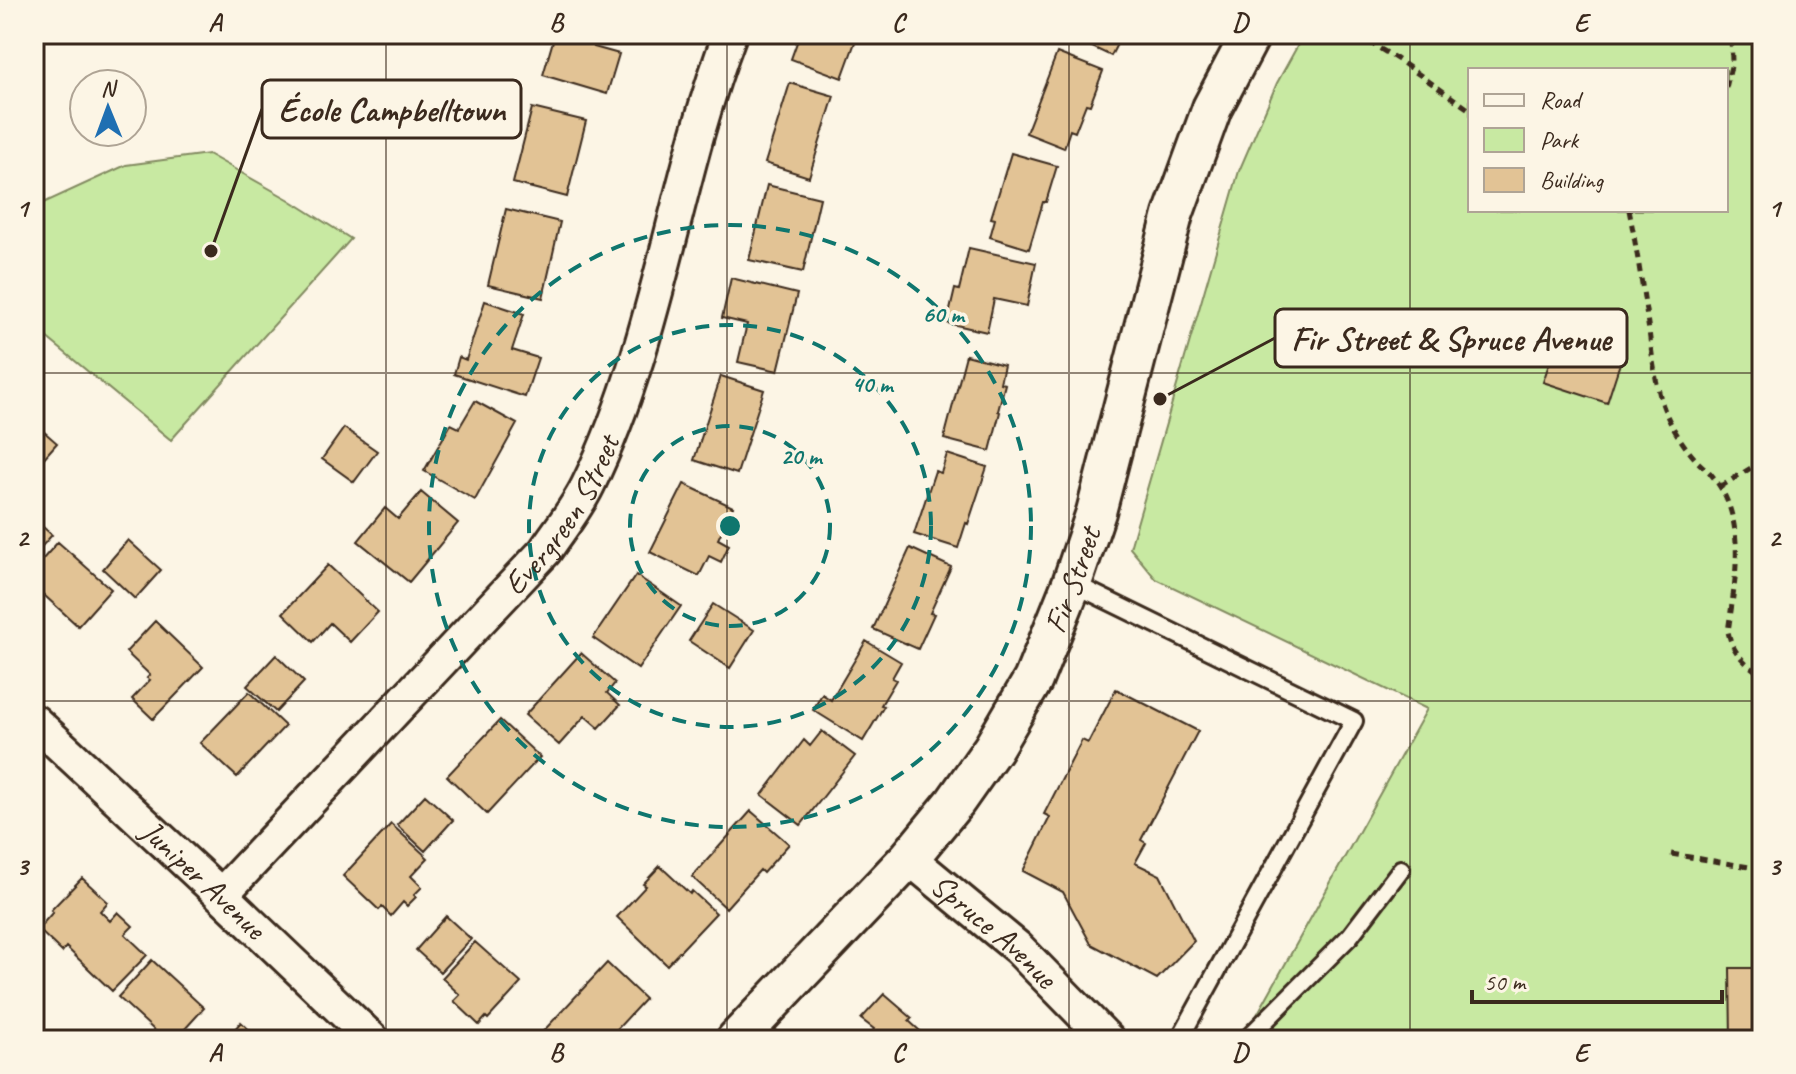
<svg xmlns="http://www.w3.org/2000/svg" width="1796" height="1074" font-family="Caveat,sans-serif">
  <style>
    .green { fill: #c8e9a2; stroke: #828a60; stroke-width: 2; fill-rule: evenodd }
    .building { fill: #e2c395; stroke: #3b2a1e; stroke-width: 2 }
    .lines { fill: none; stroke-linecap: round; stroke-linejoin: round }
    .service-casing { stroke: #3b2a1e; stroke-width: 22 }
    .minor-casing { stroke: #3b2a1e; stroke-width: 38 }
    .tertiary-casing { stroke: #3b2a1e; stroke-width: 44 }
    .path { stroke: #3b2a1e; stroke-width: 5; stroke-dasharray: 8 6; stroke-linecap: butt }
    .service { stroke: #fcf5e5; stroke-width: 16 }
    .minor { stroke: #fcf5e5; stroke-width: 32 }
    .tertiary { stroke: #fcf5e5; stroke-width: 38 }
    .grid { fill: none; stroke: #3b2a1e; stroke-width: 2; stroke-opacity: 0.55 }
    .ring { fill: none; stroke: #0f766e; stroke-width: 4; stroke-dasharray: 14 10 }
    .labels { text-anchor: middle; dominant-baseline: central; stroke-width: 7; stroke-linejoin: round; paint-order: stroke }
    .street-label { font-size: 32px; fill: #3b2a1e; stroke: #fcf5e5 }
    .centre { fill: #0f766e; stroke: #fcf5e5; stroke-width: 4 }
    .ring-label { font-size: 24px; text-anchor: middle; font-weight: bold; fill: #0f766e; stroke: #fcf5e5; stroke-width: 7; stroke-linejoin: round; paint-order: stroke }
    .leader { fill: none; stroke: #3b2a1e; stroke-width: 3 }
    .callout-dot { fill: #3b2a1e; stroke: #fcf5e5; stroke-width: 3 }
    .callout { fill: #fcf5e5; stroke: #3b2a1e; stroke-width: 3 }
    .callout-label { font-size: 34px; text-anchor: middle; font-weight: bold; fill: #3b2a1e }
    .neatline { fill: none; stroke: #3b2a1e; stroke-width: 3 }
    .grid-label { font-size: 26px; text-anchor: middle; font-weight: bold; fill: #3b2a1e }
  </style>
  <rect width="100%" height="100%" fill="#fcf5e5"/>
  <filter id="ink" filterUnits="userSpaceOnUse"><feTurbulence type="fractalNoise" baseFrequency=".0125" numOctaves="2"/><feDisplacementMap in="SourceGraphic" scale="16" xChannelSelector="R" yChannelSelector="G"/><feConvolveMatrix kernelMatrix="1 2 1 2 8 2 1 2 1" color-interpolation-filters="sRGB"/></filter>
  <g filter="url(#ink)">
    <path class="green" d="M1304,34H1762V1040H1243L1427,709L1156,579L1130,548L1239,171L1277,83ZM1470,70H1726V210H1470Z
      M208,154L288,199L351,239L171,440L34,327V211L41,204L126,165Z"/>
    <path class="building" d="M555,34H598L594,47L619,54L607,94L543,75Z
      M800,34H858L842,78L791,59Z
      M1070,34H1122L1111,56L1069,36Z
      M1057,53L1103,71L1090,105L1086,104L1075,132L1070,130L1064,148L1026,133Z
      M790,83L834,96L809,177L765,163Z
      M532,108L586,121L567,197L513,183Z
      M1011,153L1057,166L1046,202H1043L1029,249L990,237L995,219L991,218Z
      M767,185L820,198L803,272L749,260Z
      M506,209L560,222L543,298L488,285Z
      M969,248L1036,263L1027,306L994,299L987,332L947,323L955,289L959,290Z
      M731,278L797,294L778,371L738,362L747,324L722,318Z
      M485,301L524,314L512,350L538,358L525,397L454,374L459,357L466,360Z
      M1558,337L1622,357L1607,403L1543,382Z
      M966,355L1004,365L1000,383L1005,384L998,411L1000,412L990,451L944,439Z
      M721,376L764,390L737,474L694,460Z
      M475,401L517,424L475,500L424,471L451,424L459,428Z
      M34,423L57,443L34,469Z
      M344,428L377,451L354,482L322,459Z
      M947,454L987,467L968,524L966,523L958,548L914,534L935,471L941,473Z
      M684,484L733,507L718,539L729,545L721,562L709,556L699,576L650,552Z
      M421,492L458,523L409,582L358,541L385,508L398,519Z
      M34,519L52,535L34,555Z
      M128,540L161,570L135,599L103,569Z
      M58,542L111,589L78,626L34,586V569Z
      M910,548L951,567L930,613L934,614L918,649L873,629Z
      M328,565L378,612L350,642L330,623L313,642L283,613Z
      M636,575L681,606L638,669L593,638Z
      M713,604L754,630L730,668L689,641Z
      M155,621L203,667L153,719L132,699L150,680L147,678L150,675L126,652Z
      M866,641L901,662L892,678L896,680L881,705L884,706L863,741L813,710L822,694L831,700Z
      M581,653L615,683L607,693L620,705L599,728L585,716L559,745L525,715Z
      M276,655L304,682L276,712L247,686Z
      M1116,689L1198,731L1141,840L1146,843L1135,863L1160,875L1194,941L1157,979L1091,944L1063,892L1023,871L1050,817L1044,814L1082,740L1088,743Z
      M249,692L285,726L237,777L200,743Z
      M500,720L540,757L487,814L447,776Z
      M822,731L855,756L801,825L762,795L804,740L810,746Z
      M425,795L453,820L425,851L397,825Z
      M751,811L789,844L763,873L760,870L726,908L692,877Z
      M391,824L428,858L411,876L422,887L414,895L416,897L407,906L403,902L391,916L382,907L379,910L343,876Z
      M660,866L690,894L692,891L716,913L667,965L617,917L646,886L643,884Z
      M82,878L108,902L100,911L110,921L118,912L133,926L125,934L147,955L112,991L66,947L62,952L38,929L53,912L51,910Z
      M446,916L471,939L440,972L416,950Z
      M475,942L521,983L488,1019L486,1017L479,1025L454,1001L460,995L442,978Z
      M152,960L204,1008L175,1040H165L118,997Z
      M607,963L645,999L607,1040H535Z
      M1730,968H1762V1040H1731Z
      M884,994L912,1018L909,1021L930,1040H867L874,1029L861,1019Z
      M241,1022L260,1040H225Z"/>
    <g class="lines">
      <defs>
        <path id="service" d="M1072,583L1354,721L1179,1040
          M1246,1040L1350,936L1401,869"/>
        <g id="minor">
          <path id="s1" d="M34,721L221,895L373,1040"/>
          <path id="s2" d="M909,858L1018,948L1108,1040"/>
          <path id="s3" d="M221,895L545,551C559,530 577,508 588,485C658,342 674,181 730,34"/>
        </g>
        <g id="tertiary">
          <path id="s4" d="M736,1040L909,858L955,802L993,748L1033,680L1072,583L1096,512L1173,215L1212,108L1251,34"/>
        </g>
      </defs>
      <use href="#service" class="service-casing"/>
      <use href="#minor" class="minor-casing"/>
      <use href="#tertiary" class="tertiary-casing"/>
      <path class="path" d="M1356,34L1397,59L1470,110
        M1726,88L1732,62L1731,34
        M1629,210C1637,250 1643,291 1649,331C1652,355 1655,380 1662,403C1669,424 1682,444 1697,461C1701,465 1706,469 1710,473C1749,518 1735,580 1728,632C1733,653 1744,663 1762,675
        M1720,487L1762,461
        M1671,854L1762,869"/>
      <use href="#service" class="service"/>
      <use href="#minor" class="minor"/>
      <use href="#tertiary" class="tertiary"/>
    </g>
  </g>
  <path class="grid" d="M386,34V1040M727,34V1040M1069,34V1040M1410,34V1040M34,373H1762M34,701H1762"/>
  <g class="ring">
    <circle cx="730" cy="526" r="100"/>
    <circle cx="730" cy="526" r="201"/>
    <circle cx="730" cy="526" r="301"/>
  </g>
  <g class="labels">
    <g class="street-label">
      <text stroke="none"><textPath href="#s3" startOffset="512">Evergreen Street</textPath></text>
      <text stroke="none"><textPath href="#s4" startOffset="576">Fir Street</textPath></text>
      <text stroke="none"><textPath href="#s1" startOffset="232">Juniper Avenue</textPath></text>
      <text stroke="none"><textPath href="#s2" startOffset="112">Spruce Avenue</textPath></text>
    </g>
  </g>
  <circle cx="730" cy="526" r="12" class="centre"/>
  <g class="ring-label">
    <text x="943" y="322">60 m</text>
    <text x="872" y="392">40 m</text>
    <text x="801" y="464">20 m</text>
  </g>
  <path class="leader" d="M211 251L262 109M1160 399L1275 338"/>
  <g class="callout-dot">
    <circle cx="211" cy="251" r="8"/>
    <circle cx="1160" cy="399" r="8"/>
  </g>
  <g class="callout">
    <rect x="262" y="80" width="259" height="58" rx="8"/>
    <rect x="1275" y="309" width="352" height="58" rx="8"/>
  </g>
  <g class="callout-label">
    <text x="392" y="121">École Campbelltown</text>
    <text x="1451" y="350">Fir Street &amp; Spruce Avenue</text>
  </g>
  <rect width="1796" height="1074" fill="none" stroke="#fcf5e5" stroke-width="88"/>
  <rect x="1468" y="68" width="260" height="144" fill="#fcf5e5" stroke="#afa495" stroke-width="2"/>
  <rect x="1484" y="94" width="40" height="12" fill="#fcf5e5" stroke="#afa495" stroke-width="2"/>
  <text x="1540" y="108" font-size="24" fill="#3b2a1e">Road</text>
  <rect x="1484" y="128" width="40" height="24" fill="#c8e9a2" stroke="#afa495" stroke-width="2"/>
  <text x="1540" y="148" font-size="24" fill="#3b2a1e">Park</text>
  <rect x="1484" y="168" width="40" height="24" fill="#e2c395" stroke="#afa495" stroke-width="2"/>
  <text x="1540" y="188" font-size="24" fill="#3b2a1e">Building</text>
  <g transform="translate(108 108) rotate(359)"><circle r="38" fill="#fcf5e5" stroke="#afa495" stroke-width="2"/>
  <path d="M0-6L14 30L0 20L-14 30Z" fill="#1f6fb2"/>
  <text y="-12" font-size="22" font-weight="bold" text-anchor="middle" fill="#3b2a1e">N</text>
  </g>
  <path d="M1472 990v12h250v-12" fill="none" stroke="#3b2a1e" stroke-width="4"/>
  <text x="1484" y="990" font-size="24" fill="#3b2a1e" stroke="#fcf5e5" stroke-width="6" paint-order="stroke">50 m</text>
  <rect x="44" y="44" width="1708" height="986" class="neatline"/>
  <g class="grid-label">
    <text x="215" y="31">A</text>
    <text x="556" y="31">B</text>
    <text x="898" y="31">C</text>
    <text x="1240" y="31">D</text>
    <text x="1581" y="31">E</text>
    <text x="22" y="217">1</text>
    <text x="1774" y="217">1</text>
    <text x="22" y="546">2</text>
    <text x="1774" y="546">2</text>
    <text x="22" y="875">3</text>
    <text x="1774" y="875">3</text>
    <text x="215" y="1061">A</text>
    <text x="556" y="1061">B</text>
    <text x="898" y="1061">C</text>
    <text x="1240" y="1061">D</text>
    <text x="1581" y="1061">E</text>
  </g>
</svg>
